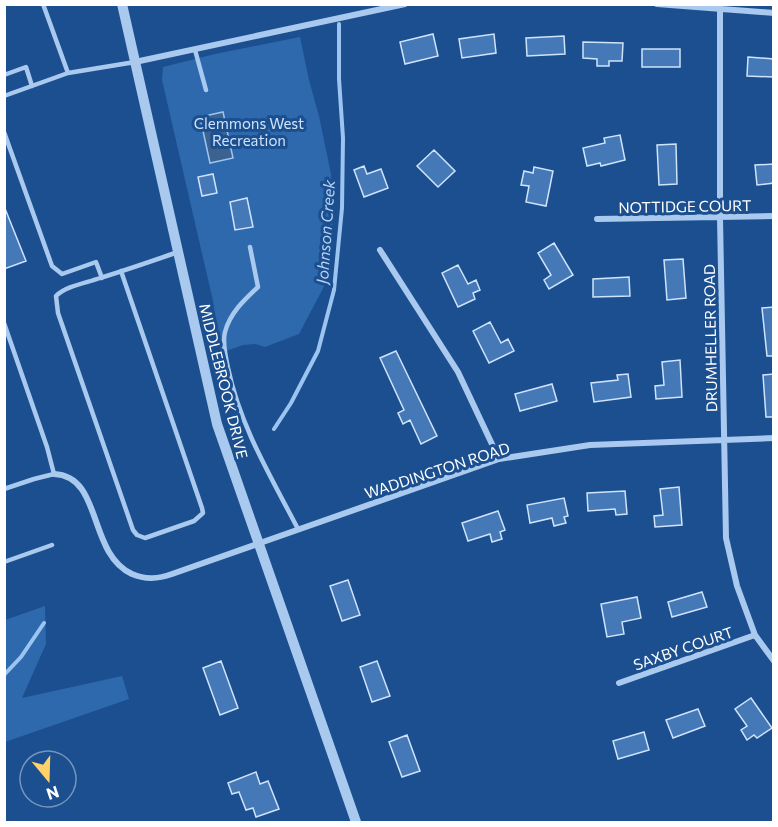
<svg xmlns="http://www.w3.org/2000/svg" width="778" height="827" font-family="Commissioner,sans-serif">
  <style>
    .green { fill: #2e69ad }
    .water { fill: #3c6290; stroke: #9cc4f0; stroke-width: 1.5 }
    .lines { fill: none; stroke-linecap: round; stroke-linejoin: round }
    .stream { stroke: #9cc4f0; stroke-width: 4 }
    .building { fill: #4478b7; stroke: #cfe3fa; stroke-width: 1.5 }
    .service { stroke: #a9c9ee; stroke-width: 4.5 }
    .minor { stroke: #a9c9ee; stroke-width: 6 }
    .tertiary { stroke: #a9c9ee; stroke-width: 10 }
    .labels { text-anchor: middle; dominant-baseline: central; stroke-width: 6; stroke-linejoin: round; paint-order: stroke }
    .park-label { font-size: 15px; fill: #cfe3fa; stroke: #1b4f8f }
    .street-label { font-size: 15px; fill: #fff; stroke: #1b4f8f }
    .water-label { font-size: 16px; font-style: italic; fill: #b5d3f5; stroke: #1b4f8f }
  </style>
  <rect width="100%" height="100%" fill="#1b4f8f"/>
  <path class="green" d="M300,37L309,80L319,116L331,174L333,244L329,277L299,334L265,347L255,344L243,345L221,353L213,301L162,80L163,67L215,54Z
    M45,606L46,644L22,698L122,676L129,699L5,742V620Z"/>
  <path class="water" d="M223,112L233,158L210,163L200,117Z"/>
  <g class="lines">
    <path class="stream" d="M274,429L291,403L318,351L334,290L342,208L343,138L339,79V24
      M4,675L21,657L44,623"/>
  </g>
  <path class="building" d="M433,34L438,56L405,64L400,42Z
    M494,34L496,53L462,58L459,39Z
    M564,36L565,54L527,56L526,38Z
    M583,42L623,43L622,61H609V66H597V59L583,58Z
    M642,49H680V67H642Z
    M748,57L774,59V77L747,76Z
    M620,135L625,160L601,166L600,163L587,166L583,148L605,143L604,138Z
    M676,144L677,184L659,185L657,145Z
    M434,150L455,171L438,187L417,166Z
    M774,164V183L757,185L755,165Z
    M364,166L367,174L381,169L388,188L364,197L354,170Z
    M534,167L553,171L546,206L526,202L529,186L521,185L524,171L533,173Z
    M213,174L217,193L202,196L198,177Z
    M247,198L253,227L235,230L230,202Z
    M4,206L26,261L4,269Z
    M554,243L573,275L549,289L544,280L551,275L538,253Z
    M683,259L686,298L667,300L664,260Z
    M458,265L468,284L476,280L480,290L473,293L475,299L458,307L442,273Z
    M629,277L630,296L593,297V279Z
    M774,307V356H767L762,308Z
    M490,322L501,343L508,339L514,351L489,363L473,331Z
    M396,351L437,436L421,444L410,420L403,424L398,413L404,410L380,358Z
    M680,360L682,397L656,399L655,386L664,385L662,362Z
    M628,374L631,397L594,402L591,383L618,380L617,375Z
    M774,374V417H766L763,375Z
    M552,384L557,401L520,411L515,394Z
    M679,487L682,525L655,527L654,516L663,515L660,489Z
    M625,491L627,514L616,515L615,509L588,511L587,493Z
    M564,498L568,516L564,517L566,523L554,526L552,518L530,523L527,505Z
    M498,511L505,530L500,532L502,539L492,542L490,534L468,541L462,523Z
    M348,580L360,615L342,621L330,586Z
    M702,592L707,607L672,617L668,602Z
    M637,597L641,618L622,622L624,634L607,637L601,604Z
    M221,661L238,708L220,715L203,668Z
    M377,661L390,696L372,702L360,667Z
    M751,698L772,728L757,738L754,735L747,740L741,730L747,726L735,709Z
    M698,709L705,726L673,738L666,720Z
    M644,732L649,750L618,759L613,741Z
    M407,735L420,771L402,777L389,742Z
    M256,772L260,784L268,781L279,809L256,817L253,808L246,810L239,792L232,794L228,783Z"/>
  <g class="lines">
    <path class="service" d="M43,4L68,73
      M195,50L206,90
      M4,75L26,67L32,86
      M4,96L68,73L135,62
      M4,132L52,266L62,274L96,262L102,278
      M250,247L258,287C244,300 230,313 225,332C222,343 226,357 228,368C240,426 271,477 298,529
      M121,271L202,508L203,513L194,521L145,538L137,535L133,530L58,313L56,296C66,286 86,283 100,278C126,270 152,261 178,252
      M4,323L47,447L54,474L34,479L4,489
      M4,562L52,545"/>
    <path class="minor" d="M657,4L774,13
      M720,4V218L726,538L737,586L755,635L774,661
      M135,62L405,4
      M597,219L774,216
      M380,250L458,372L499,459
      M54,474C103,476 87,553 132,574C146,580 158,579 172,574L499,459L590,445L774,438
      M619,683L755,635"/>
    <path class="tertiary" d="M122,4L217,424L356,822"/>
  </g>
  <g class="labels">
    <g class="park-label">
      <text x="249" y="123">Clemmons West<tspan x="249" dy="17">Recreation</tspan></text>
    </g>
    <g class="street-label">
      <text transform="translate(685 206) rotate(-1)">NOTTIDGE COURT</text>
      <text transform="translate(710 338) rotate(-91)">DRUMHELLER ROAD</text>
      <text transform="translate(224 381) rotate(76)">MIDDLEBROOK DRIVE</text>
      <text transform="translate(437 470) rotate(-18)">WADDINGTON ROAD</text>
      <text transform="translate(683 648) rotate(-19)">SAXBY COURT</text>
    </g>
    <g class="water-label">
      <text transform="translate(325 232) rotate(-86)">Johnson Creek</text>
    </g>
  </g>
  <rect width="778" height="827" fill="none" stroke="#ffffff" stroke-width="12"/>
  <g transform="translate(48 779) rotate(161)"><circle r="28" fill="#1b4f8f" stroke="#7695bc" stroke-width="1.5"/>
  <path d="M0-4.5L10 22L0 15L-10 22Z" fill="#ffd166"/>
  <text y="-9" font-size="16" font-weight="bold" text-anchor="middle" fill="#ffffff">N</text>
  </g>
</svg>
